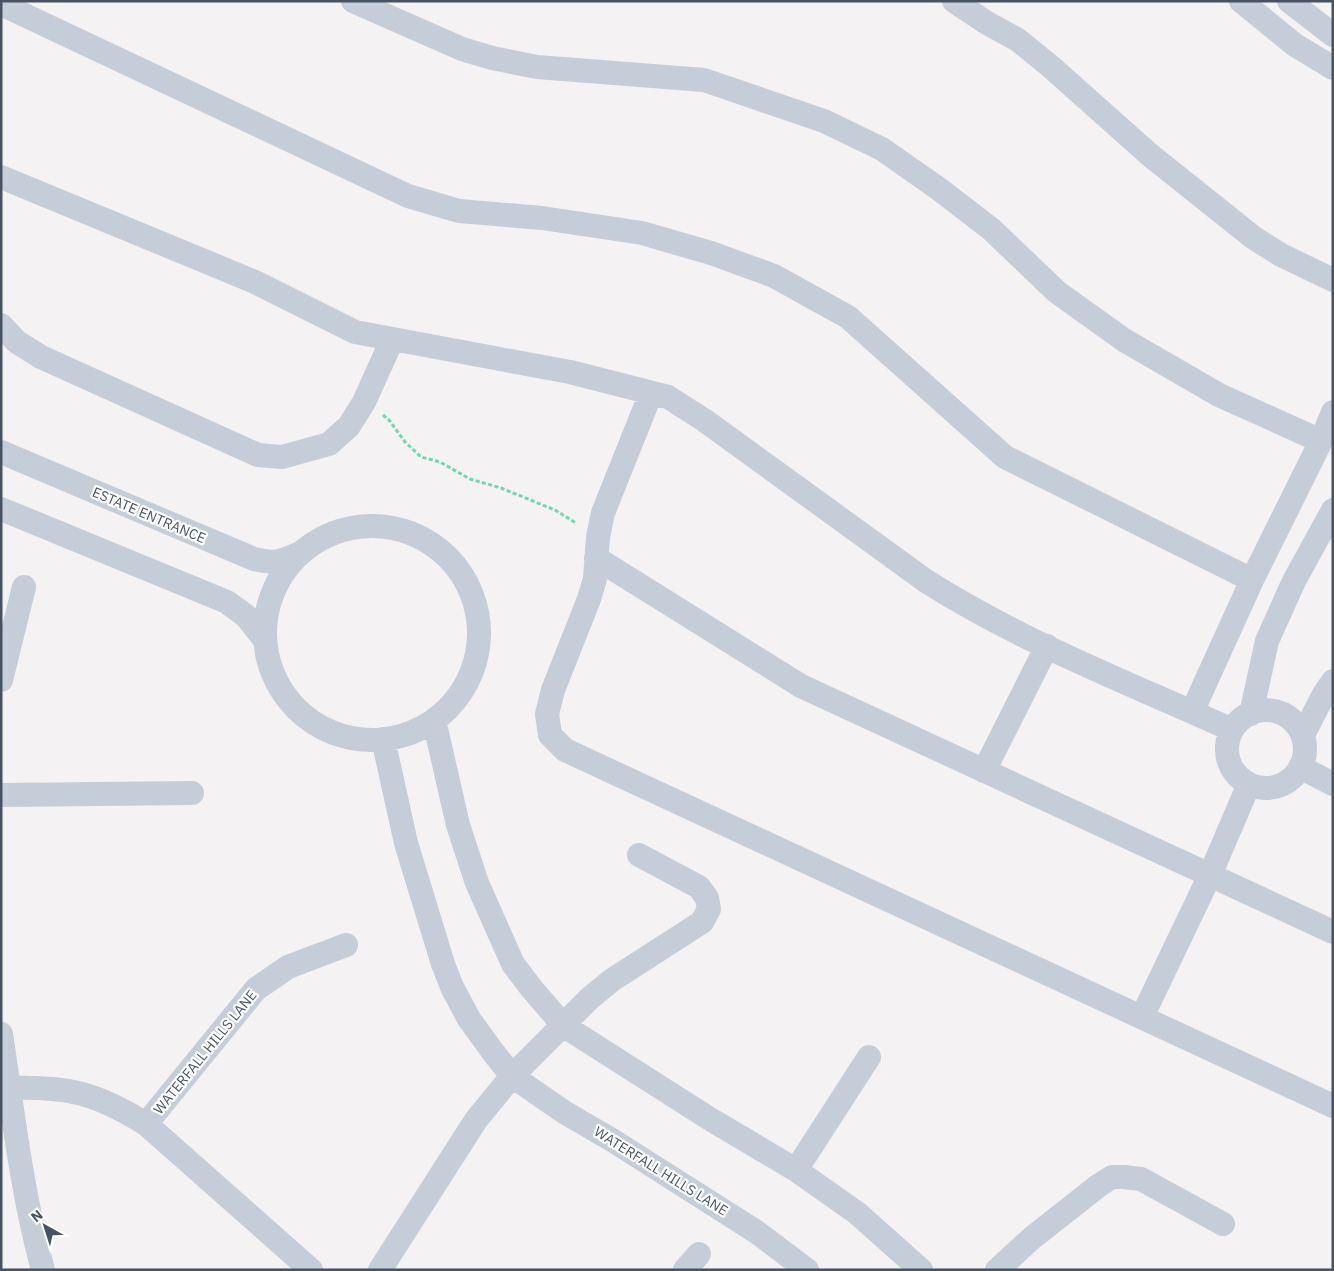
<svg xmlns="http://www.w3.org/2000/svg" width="1334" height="1271" font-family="'IBM Plex Sans',sans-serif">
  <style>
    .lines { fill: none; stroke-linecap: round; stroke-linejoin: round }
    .path { stroke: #70d8ae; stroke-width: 3; stroke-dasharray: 4 2.5; stroke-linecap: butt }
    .minor { stroke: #c5cdd8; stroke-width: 24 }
    .labels { text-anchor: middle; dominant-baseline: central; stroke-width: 4.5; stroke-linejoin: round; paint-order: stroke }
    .street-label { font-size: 14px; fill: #475362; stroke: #fff }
  </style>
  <rect width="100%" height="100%" fill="#f4f2f2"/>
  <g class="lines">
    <path class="path" d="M383,415L389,420L405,442L421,457L440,462L470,479L501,488L555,510L576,523"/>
    <path class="minor" d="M353,1L462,49L492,58L537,67L704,80L824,121L882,149L939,189L991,229L1057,292L1124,340L1219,395L1321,441
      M954,1L987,23L1018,40L1050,66L1150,155L1254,238L1281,255L1333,280
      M1241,1L1295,45L1333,68
      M1289,1L1333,35
      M1,4L408,196L459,211L542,218L642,233L711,253L774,276L848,317L1005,457L1252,580
      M1,177L255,282L355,332L570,372L668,397L704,420L926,581C1022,642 1129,683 1232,730
      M1,325L17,342L41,357L258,455L282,457L329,444L349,426L364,402L392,340
      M651,393L603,513L598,537L595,579L589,599L553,690L547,714L550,735L565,750L1333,1106
      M1,452L254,559C274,564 280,562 298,554
      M1,509L227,602L246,616L265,640
      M265 633a107 107 0 1 1 214 0a107 107 0 1 1-214 0Z
      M596,558L801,686L1333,932
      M1,680L24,587
      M1227 749a39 39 0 1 1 78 0a39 39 0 1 1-78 0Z
      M1192,712L1252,580L1321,441L1333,412
      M1251,714L1267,641L1294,581L1333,510
      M434,720L458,825L477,883L513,964L532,989L564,1026L710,1119L796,1170L857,1213L921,1270
      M1303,735L1324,694L1333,681
      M383,739L406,843L443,964L452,987L469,1019L493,1052L512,1076L564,1112L612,1140L758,1233L807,1270
      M1300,767L1333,784
      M984,771L1047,646
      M1,795L192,793
      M1142,1017L1210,875L1249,784
      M1,1034C13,1113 22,1193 43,1270
      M9,1088C68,1086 96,1093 146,1124L311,1270
      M146,1124L256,989L288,967L346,945
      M796,1170L869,1057
      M380,1270L476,1120L512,1076L590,998L612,980L702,922L709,909L707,898L699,887L639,855
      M685,1270L699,1254
      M997,1270L1032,1238L1098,1186L1112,1177H1124L1141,1179L1223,1224"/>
  </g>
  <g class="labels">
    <g class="street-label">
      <text transform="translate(149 515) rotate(23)">ESTATE ENTRANCE</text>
      <text transform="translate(205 1052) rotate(-51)">WATERFALL HILLS LANE</text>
      <text transform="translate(661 1171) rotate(32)">WATERFALL HILLS LANE</text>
    </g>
  </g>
  <rect width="1334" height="1271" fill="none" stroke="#475362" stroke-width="5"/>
  <g transform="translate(45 1226) rotate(321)" stroke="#ffffff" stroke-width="4" paint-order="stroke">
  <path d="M0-4L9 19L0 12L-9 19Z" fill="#475362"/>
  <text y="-8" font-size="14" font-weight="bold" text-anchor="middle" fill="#475362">N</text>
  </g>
</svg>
